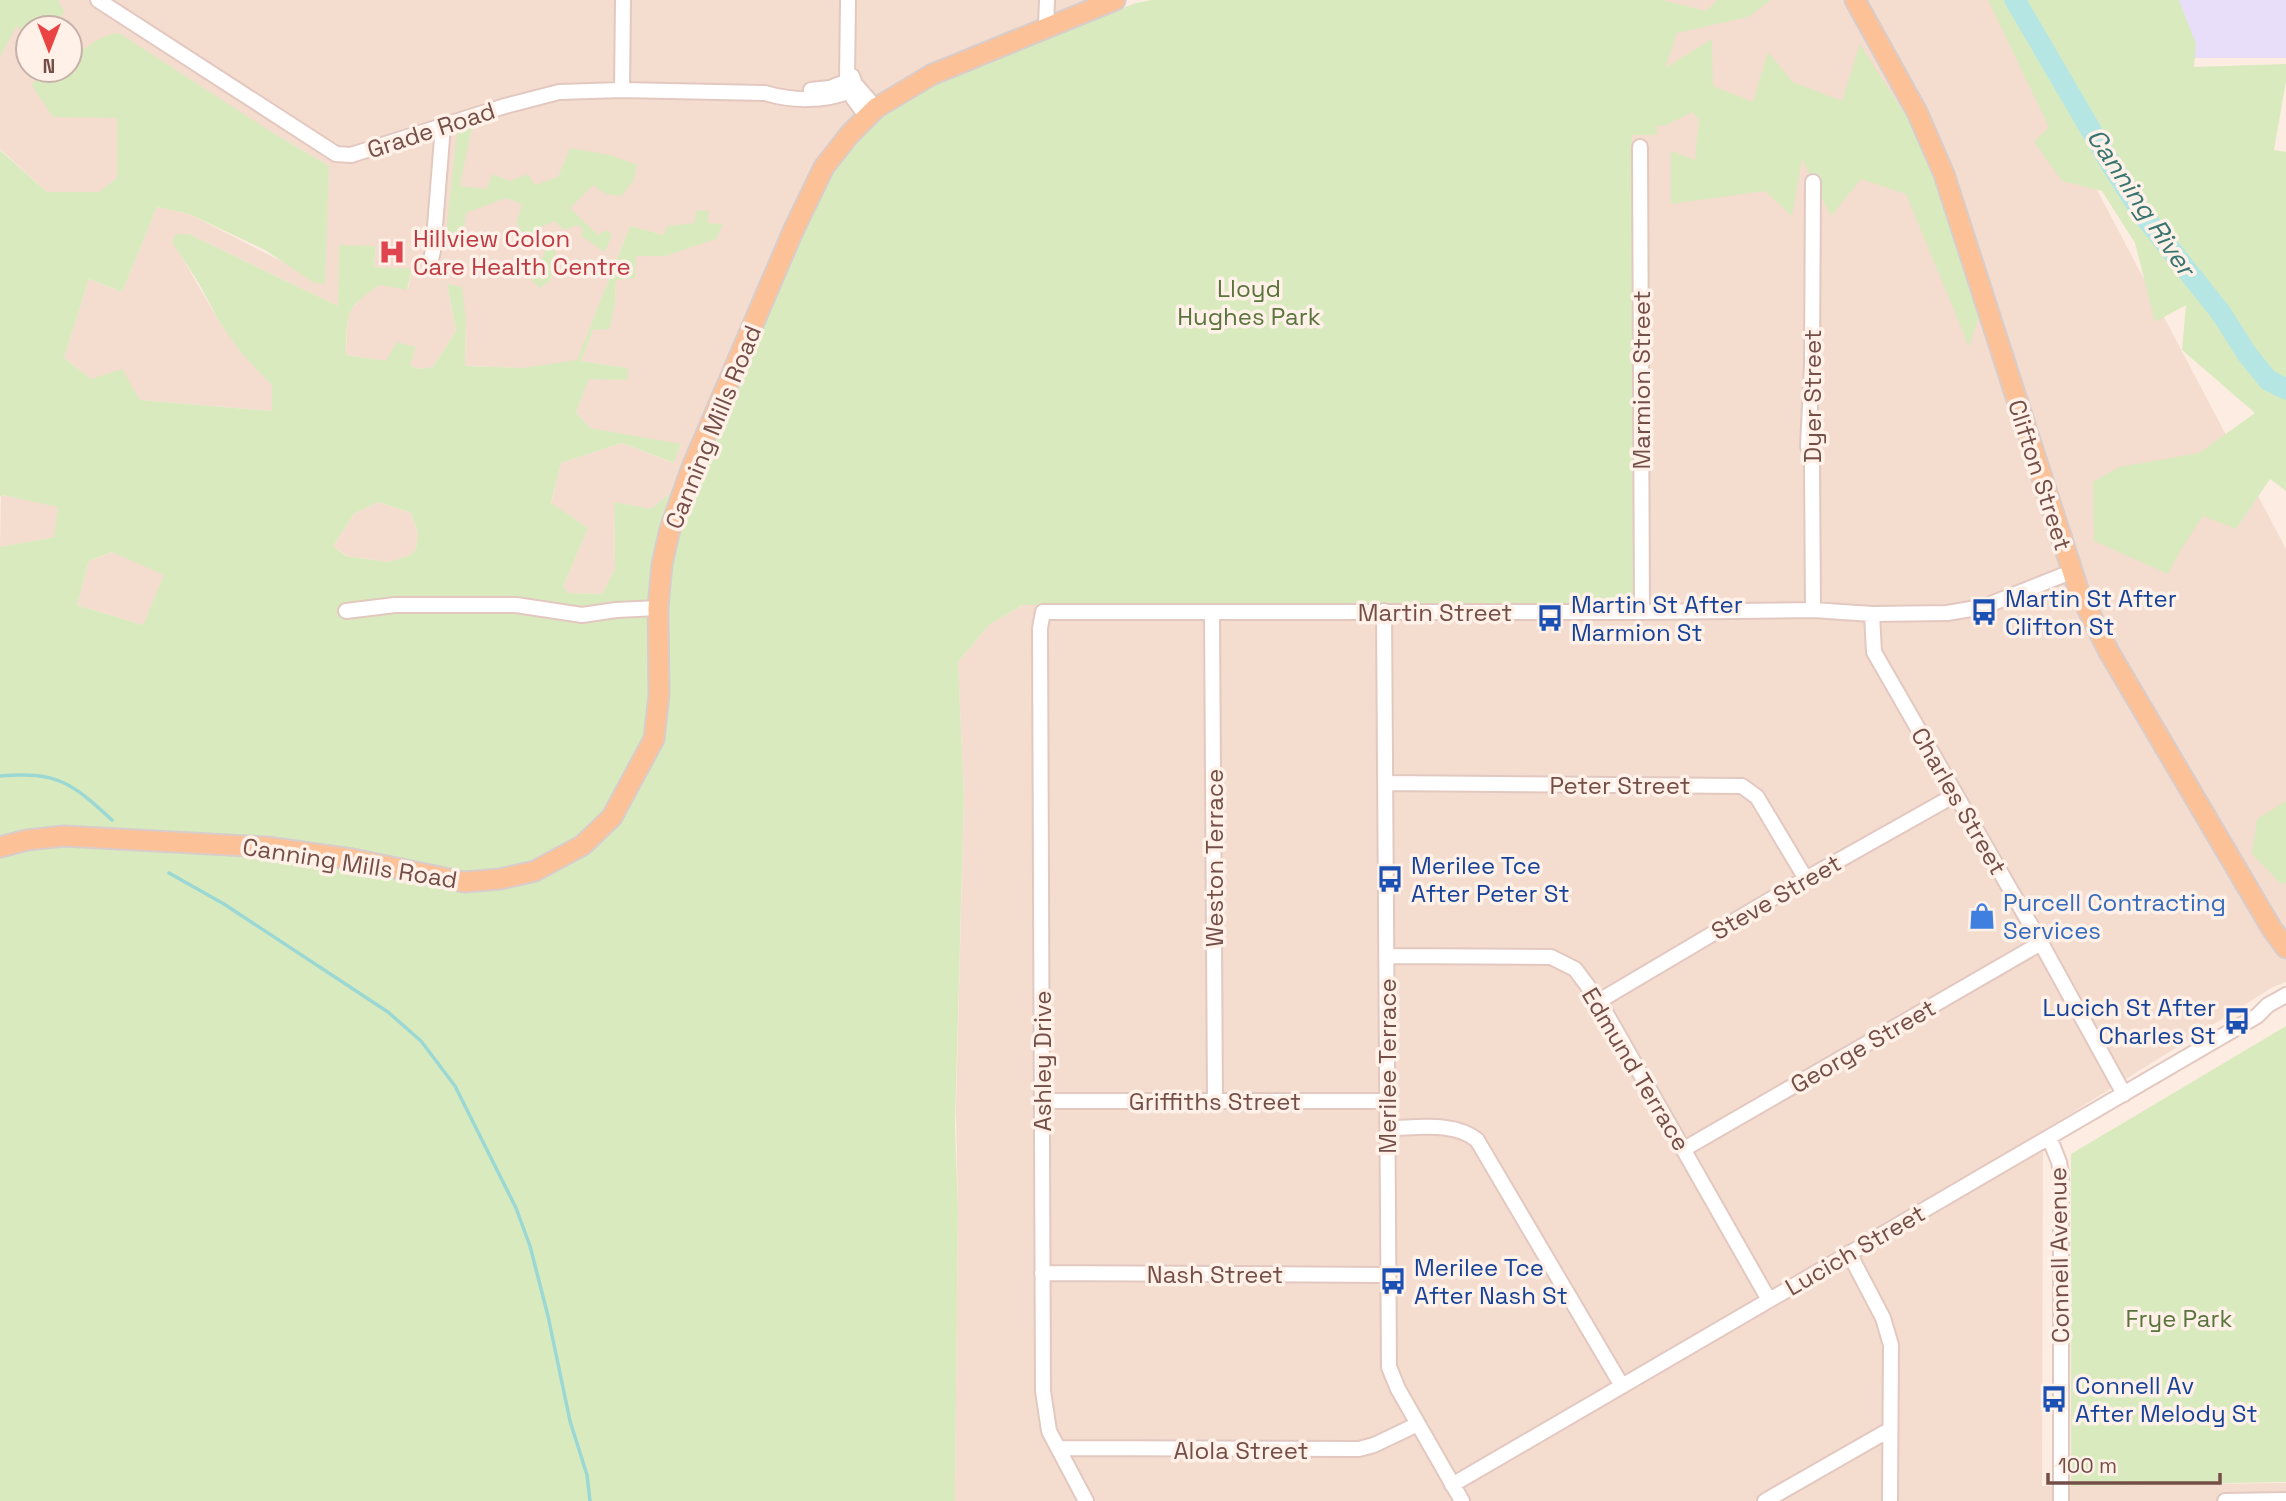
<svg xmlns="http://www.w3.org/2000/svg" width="2286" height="1501" font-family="'Space Grotesk',sans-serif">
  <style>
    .residential { fill: #f4dccf }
    .education { fill: #e9def9 }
    .green { fill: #daeabf; fill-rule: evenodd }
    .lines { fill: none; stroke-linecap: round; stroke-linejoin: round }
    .stream { stroke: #9bd8d4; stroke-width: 3.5 }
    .river { stroke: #b5e6e3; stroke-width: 21 }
    .minor-casing { stroke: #e3c8c0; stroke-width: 18 }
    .major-casing { stroke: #d8cdcb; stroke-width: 23 }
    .minor { stroke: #fff; stroke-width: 14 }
    .major { stroke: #fdc197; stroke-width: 19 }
    .labels { text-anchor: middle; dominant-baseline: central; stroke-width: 7; stroke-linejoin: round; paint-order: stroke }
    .street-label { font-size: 24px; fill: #744e47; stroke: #fff1e8 }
    .health-label { font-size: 24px; fill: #be3a42; stroke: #fff1e8; text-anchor: start }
    .park-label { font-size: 24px; fill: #59743c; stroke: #fff1e8 }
    .transit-label { font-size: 24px; fill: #164399; stroke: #fff1e8; text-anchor: start }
    .shop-label { font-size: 24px; fill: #366cbe; stroke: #fff1e8; text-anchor: start }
    .water-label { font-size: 26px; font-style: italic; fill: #387470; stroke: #fff1e8 }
  </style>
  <rect width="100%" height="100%" fill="#fdece1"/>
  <path class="residential" d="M0,0H1107L876,108L698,471L651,509L614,503L615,569L602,594L569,593L563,587L588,528L551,504L561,463L622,443L673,463L681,445L590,428L576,412L589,378L627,380V368L581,361L593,330L615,304L616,280L636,256L664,235L630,226L577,361L522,368L465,366L466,319L447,285L456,331L433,367L419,369L410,365L346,355L348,313L363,296L380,285L408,289L412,270L374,267L376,246L338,306L189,234H177L173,242L220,323L272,385V411L140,400L91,379L64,358L89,279L122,292L157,207L189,214L324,283L329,166L273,133L70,59V28H28V70H53L117,118V178L100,192H47L0,149Z
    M1645,0H1997L2286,549V982L2273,987L2043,1131L2042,1486L2286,1483V1501H955L958,1210L956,1110L964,796L958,662L990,624L1027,603L1622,122Z
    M1,495L58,506L55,537L0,547Z
    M378,502L411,513L418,533L416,548L411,555L388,562L347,556L333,546L354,514Z
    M113,552L165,575L143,625L77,605L89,561Z"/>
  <path class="education" d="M2117,0H2286V58H2193Z"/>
  <path class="green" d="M0,0H58L64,11L56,28H28V40L17,25L0,57Z
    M1152,0H1662L1706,11L1717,0H1771L1748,17L1677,33L1665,68L1712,39L1713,86L1753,102L1768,52L1793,82L1842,101L1860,44L1913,127L1985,297L1969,347L1906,194L1861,179L1831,216L1802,159L1792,216L1765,191L1671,204V151L1695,160L1699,120L1693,112L1664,126L1657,125V135H1632L1636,590L1630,600L1618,605H1023L990,624L958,662L964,796L955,1127L958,1210L955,1501H0V547L54,537L58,507L2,495L0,497V150L47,192H99L117,178V118L53,117L31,84L52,70H70V58C85,49 101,34 119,33L273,133L329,166L325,284L314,283L265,250L189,214L157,207L122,292L89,279L64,358L91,379L122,369L140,400L272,411V385L242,354L220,323L198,282L172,242L176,234H189L338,306L339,245L376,246L374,267L412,269L407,290L380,285C343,309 348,313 346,355L386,361L397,342L416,347L410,365L419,369L433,367L456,331L447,284L462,287L466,319L465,366L522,368L577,360L630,226L664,235L667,226L694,223L696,211L709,210L708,223L723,224L716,239L665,256H636L635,278L616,280L615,304L610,329L593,330L581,361L628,368L627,380L589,379L576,412L590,428L681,444L674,463L622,443L561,463L551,503L588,528L563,587L569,593L602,594L615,569L614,502L651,509L696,472L824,179L861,134L890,110L941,80L998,55L1136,3ZM378,502L411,513L418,533L416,548L411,555L388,562L346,556L333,546L354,514ZM112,552L164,575L143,625L77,605L89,561Z
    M1988,0H2179L2196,44L2194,67L2286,64V81L2274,150L2286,152V491L2270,479L2236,529L2203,516L2180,551L2168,574L2094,541L2093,482L2119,467L2199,453L2255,413L2182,350L2186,305L2155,322L2135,243L2102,191L2062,181L2034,142L2049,127Z
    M472,128L460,186L487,189L492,174L510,181L528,174L535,185L558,177L570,148L610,155L637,165L633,182L621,196L606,194L593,185L570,208L598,235L605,230L612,234L605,252L581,236L583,229L577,225L564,230L555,221L538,228L544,242L514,249L520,227L516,224L522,204L506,198L466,213L462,241L445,244L457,133Z
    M546,246L556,251L550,281L540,288L530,279L542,259Z
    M2286,801V881L2282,885L2252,854L2257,819Z
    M2286,1026V1482L2071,1486V1154Z"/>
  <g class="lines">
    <path class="stream" d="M0,776C57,771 72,783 112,820
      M169,873L224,904L388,1012L421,1041L455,1086L516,1208L530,1246L548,1316L570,1421L587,1475L590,1501"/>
    <path class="river" d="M2015,0L2109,161L2144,216L2221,313L2247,354L2268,380L2286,389"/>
    <defs>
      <path id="minor" d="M98,0L336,154L351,155L505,106L559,92L622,90L765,93C791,101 824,102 850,91
        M848,0L847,81L853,98L867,117
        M1046,26L1047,0
        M852,76L855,84L876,108
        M622,90L623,0
        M811,90L830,88L853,79
        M1640,147L1642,612
        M1813,182L1812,365L1808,446L1812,462L1813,610
        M430,263L433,251L443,126
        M346,611L395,605H516L582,615L616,610L658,608
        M1384,611L1389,1367L1398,1389L1462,1501
        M1212,613L1215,1102
        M1872,614L1874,652L2041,943L2124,1094
        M1385,783L1742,786L1757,797L1806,879
        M1387,956L1551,957L1575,969L1599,1001L1769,1300
        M1599,1001L1795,885L1955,795
        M1043,1101H1388
        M1388,1128C1416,1128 1454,1121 1477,1140L1622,1386
        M2049,1137L2059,1162L2061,1173V1501
        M1684,1149L2041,943
        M1849,1253L1883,1318L1891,1345L1890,1501
        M1042,1273L1388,1275
        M1058,1448L1359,1449L1374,1445L1418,1424
        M1452,1485L2257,1016L2268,1005L2286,995
        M1086,1501L1049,1431L1043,1391L1040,628L1043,612H1642L1813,610L1872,614L1947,613L1983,607L2071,572
        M1765,1501L1889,1430
        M2225,1501L2286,1500"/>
      <path id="major" d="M1855,0L1917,112L1944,174L2079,592L2109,652L2272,929L2286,948
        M0,847L27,840L64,836L266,847L352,859L464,882L500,879L535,871L583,845L612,817L654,739L659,695L658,608L662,564L670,529L692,467L794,229L824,167L850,134L876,108L931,75L1115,0"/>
    </defs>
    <use href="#minor" class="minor-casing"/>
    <use href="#major" class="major-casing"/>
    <use href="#minor" class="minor"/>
    <use href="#major" class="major"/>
  </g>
  <defs>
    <symbol id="hospital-bare" viewBox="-9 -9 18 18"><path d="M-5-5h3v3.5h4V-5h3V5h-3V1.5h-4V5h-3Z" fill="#e0444e" stroke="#fff1e8" stroke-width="2.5" paint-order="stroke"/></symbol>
    <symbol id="bus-bare" viewBox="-9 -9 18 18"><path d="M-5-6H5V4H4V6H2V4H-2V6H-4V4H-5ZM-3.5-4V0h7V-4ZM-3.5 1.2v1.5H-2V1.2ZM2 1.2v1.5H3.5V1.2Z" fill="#1a4fb4" stroke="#fff1e8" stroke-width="2.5" paint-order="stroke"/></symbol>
    <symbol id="shop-bare" viewBox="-9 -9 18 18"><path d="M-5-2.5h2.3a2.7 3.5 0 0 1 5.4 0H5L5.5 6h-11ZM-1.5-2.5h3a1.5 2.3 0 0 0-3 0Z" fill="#3f7fe0" stroke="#fff1e8" stroke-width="2.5" paint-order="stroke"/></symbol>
  </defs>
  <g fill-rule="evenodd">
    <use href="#hospital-bare" x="373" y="233" width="38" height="38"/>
    <use href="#bus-bare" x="1965" y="593" width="38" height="38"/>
    <use href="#bus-bare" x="1531" y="599" width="38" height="38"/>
    <use href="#bus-bare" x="1371" y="860" width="38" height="38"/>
    <use href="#shop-bare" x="1963" y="897" width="38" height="38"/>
    <use href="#bus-bare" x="2218" y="1002" width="38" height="38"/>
    <use href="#bus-bare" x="1374" y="1262" width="38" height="38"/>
    <use href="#bus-bare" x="2035" y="1380" width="38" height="38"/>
  </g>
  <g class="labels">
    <g class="street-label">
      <text transform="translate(431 130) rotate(-18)">Grade Road</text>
      <text transform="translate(1641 380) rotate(-90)">Marmion Street</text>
      <text transform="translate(1812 396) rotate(-90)">Dyer Street</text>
      <text transform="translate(713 427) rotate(-68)">Canning Mills Road</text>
      <text transform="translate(2040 475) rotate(72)">Clifton Street</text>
      <text x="1435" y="612">Martin Street</text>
      <text x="1620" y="785">Peter Street</text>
      <text transform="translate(1959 801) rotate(60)">Charles Street</text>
      <text transform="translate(1214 858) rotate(-90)">Weston Terrace</text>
      <text transform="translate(350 863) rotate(9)">Canning Mills Road</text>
      <text transform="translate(1776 897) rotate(-30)">Steve Street</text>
      <text transform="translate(1863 1046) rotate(-30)">George Street</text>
      <text transform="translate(1042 1061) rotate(-90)">Ashley Drive</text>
      <text transform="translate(1387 1066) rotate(-90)">Merilee Terrace</text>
      <text transform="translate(1636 1069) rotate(59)">Edmund Terrace</text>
      <text x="1215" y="1101">Griffiths Street</text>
      <text transform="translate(1855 1250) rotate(-30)">Lucich Street</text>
      <text transform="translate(2059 1255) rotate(-91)">Connell Avenue</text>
      <text x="1215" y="1274">Nash Street</text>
      <text x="1241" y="1450">Alola Street</text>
    </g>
    <g class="health-label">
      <text x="413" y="238">Hillview Colon<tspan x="413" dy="28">Care Health Centre</tspan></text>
    </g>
    <g class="park-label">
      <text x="1249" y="288">Lloyd<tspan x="1249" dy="28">Hughes Park</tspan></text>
      <text x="2179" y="1318">Frye Park</text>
    </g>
    <g class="transit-label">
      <text x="2005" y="598">Martin St After<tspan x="2005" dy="28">Clifton St</tspan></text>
      <text x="1571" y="604">Martin St After<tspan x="1571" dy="28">Marmion St</tspan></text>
      <text x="1411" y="865">Merilee Tce<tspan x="1411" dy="28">After Peter St</tspan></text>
      <text x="2216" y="1007" text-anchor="end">Lucich St After<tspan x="2216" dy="28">Charles St</tspan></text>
      <text x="1414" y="1267">Merilee Tce<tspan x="1414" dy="28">After Nash St</tspan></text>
      <text x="2075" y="1385">Connell Av<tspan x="2075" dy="28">After Melody St</tspan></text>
    </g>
    <g class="shop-label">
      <text x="2003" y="902">Purcell Contracting<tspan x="2003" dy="28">Services</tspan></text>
    </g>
    <g class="water-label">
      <text transform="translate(2141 202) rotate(56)">Canning River</text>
    </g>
  </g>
  <g transform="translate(49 49) rotate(180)"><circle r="33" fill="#fff1e8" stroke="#c7b0a8" stroke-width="2"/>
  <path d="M0-5L12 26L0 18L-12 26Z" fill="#ea4343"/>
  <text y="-10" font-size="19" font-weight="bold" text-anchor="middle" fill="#744e47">N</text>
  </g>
  <path d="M2048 1473v10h172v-10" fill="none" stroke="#744e47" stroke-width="3.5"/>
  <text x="2058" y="1473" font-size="21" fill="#744e47" stroke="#fff1e8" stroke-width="5" paint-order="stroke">100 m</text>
</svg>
